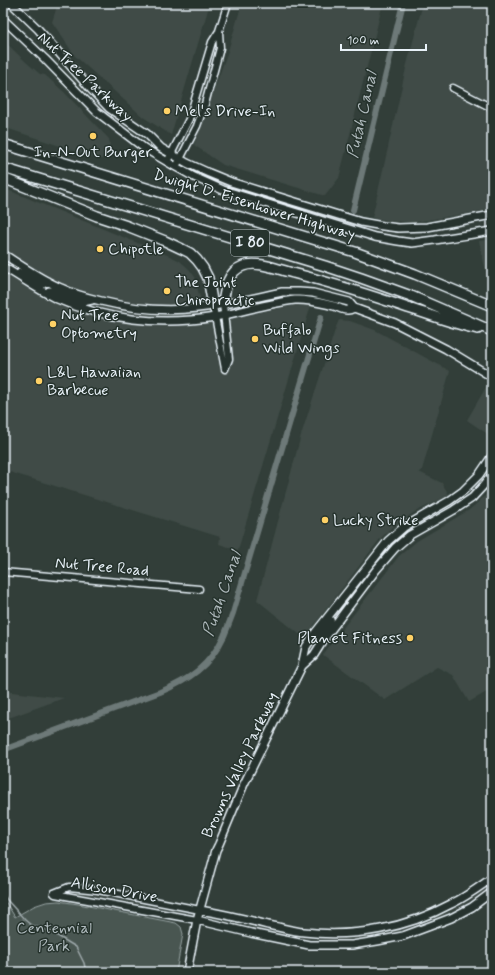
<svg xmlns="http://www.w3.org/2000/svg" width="495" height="975" font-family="Mynerve,sans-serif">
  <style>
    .built { fill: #3f4b46 }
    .green { fill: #495651; stroke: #98a4a4 }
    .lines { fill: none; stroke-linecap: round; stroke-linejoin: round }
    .stream { stroke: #9ea9ab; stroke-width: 1.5 }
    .canal { stroke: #6d7978; stroke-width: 6 }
    .minor-casing { stroke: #e8f1f8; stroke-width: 9 }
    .major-casing { stroke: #e8f1f8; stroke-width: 10 }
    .highway-casing { stroke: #e8f1f8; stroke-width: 12 }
    .minor { stroke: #26332d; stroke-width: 6 }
    .major { stroke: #26332d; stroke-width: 7 }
    .highway { stroke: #26332d; stroke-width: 9 }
    .poi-dot { fill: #ffd166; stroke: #26332d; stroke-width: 1.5 }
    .labels { text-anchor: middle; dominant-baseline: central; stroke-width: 3; stroke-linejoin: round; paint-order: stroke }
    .shield { fill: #26332d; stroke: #aeb8bb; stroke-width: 1 }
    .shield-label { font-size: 15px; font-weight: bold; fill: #e8f1f8 }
    .street-label { font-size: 16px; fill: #e8f1f8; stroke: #26332d }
    .poi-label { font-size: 16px; fill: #e8f1f8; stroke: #26332d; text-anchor: start }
    .park-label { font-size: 16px; fill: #b0bbbe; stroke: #26332d }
    .water-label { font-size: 17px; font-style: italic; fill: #b1bbbe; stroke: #26332d }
  </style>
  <rect width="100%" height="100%" fill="#323e39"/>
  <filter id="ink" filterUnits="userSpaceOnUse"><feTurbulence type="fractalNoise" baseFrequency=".025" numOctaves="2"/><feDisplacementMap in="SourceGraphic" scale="8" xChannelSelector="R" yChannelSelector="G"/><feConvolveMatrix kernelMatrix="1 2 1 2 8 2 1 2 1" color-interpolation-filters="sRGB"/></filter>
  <g filter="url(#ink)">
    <path class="built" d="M58,3H210L171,135L143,117L75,56L52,22Z
      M242,3H383L339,178L325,196L223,165L194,145L228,51Z
      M423,3H492V160L490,173L492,200L490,207L483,211L416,222L390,221L372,218L406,68Z
      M3,40L26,62L40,74L45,75L64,92L109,139L110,144L108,152L105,157L102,159H99L3,127Z
      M3,188L172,257L180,261L189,269L195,277L197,285L198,291L209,323L285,307L295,305H311L308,315L238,550L219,544L220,537L3,470Z
      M492,239V282L488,281L479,241Z
      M339,320L350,321L375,330L450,371L422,470L419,472L442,483L449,495L415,512L391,528L380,539L304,638L257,600L301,435L336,327Z
      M486,387L492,391V437L467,420Z
      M492,489V689L469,702L453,675L437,667L385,700L323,655L332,642L399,556L417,541L469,510L475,505Z
      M3,691L64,698L3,720Z"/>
    <path class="green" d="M3,898L15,917L34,906L46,902L58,901L78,904L176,923L181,927L183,934L176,972H3Z"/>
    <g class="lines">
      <path class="stream" d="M3,893L7,900L25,920L31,925L51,932L76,947L84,963L86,972"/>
      <path class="canal" d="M353,210L403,3
        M3,750L160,692C189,680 210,666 224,636C227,629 230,621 233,613L321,317"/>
      <defs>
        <path id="minor" d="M453,88L492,108
          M167,162L189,119L212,42L219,31L228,3
          M176,167L197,126L205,104L220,48L219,32
          M223,304L229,359L225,369
          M213,306L225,369
          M3,572L199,589
          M54,893L69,887L98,890L200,910
          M55,894L197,920"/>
        <path id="major" d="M11,3L38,29L88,86L109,108L147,134L161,148L187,163L209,173L231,182L263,192L361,222L383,226L398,228L427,227L492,215
          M3,19L45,59L97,112L144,148L176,167L194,177L223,190L375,237L398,241L412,243L435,240L492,231
          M3,254C22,266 40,279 61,288C73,294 88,298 101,301C133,309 166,312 198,308C226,305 254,298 282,292H299L313,293L349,302L354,308L395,323L446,349L492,377
          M3,267C21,277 37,289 55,298C104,320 162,326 215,317C242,312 268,303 295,300C308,299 321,303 334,306C338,307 344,311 348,310C350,310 352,309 354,308
          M20,273L37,283L42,285L47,281
          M47,293L49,291H53L83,302L92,300
          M322,643L319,639V637L330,620
          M302,666L314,655L324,639L376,570L395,548L410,535L454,510L472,498L484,485L492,475
          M200,910C223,914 245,919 268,925C280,927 292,931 304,932C354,938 407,928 451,904C466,897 479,887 492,878
          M197,920L251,933L309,945H352L377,941L403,936L430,926L451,918L472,907L492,892
          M187,972L197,920L216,850L219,844L244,784L302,666L306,647L315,633L388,541L404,527L449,501L463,491L479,475L492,456"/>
        <path id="highway" d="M3,144L355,252L415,274L492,306
          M3,168L325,266L361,278L411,296L492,331
          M3,178L97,216L127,226L165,241L182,249L190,253L197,260L203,268L208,278L213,306
          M223,304C225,289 227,272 243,266C257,260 279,270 293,273C332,283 370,295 408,308C431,315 453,324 478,329"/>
      </defs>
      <use href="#minor" class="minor-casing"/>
      <use href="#major" class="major-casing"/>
      <use href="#highway" class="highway-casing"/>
      <use href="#minor" class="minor"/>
      <use href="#major" class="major"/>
      <use href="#highway" class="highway"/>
    </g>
  </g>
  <g class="poi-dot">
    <circle cx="167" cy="111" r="4"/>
    <circle cx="93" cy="136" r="4"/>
    <circle cx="100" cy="249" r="4"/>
    <circle cx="167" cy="291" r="4"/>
    <circle cx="53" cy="324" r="4"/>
    <circle cx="255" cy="339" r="4"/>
    <circle cx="39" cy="381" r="4"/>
    <circle cx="325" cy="520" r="4"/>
    <circle cx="410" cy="638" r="4"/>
  </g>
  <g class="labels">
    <rect class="shield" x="231" y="230" width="38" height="26" rx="3"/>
    <g class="shield-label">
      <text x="250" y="243">I 80</text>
    </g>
    <g class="street-label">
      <text transform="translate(85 77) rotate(43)">Nut Tree Parkway</text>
      <text transform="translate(254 205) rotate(17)">Dwight D. Eisenhower Highway</text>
      <text transform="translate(102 567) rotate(5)">Nut Tree Road</text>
      <text transform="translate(240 765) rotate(-65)">Browns Valley Parkway</text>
      <text transform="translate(114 890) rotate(10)">Allison Drive</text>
    </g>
    <g class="poi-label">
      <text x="175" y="111">Mel's Drive-In</text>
      <text x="93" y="152" text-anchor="middle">In-N-Out Burger</text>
      <text x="108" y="249">Chipotle</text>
      <text x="175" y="282">The Joint<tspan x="175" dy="18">Chiropractic</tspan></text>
      <text x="61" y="315">Nut Tree<tspan x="61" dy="18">Optometry</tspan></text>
      <text x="263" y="330">Buffalo<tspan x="263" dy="18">Wild Wings</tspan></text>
      <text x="47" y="372">L&amp;L Hawaiian<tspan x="47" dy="18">Barbecue</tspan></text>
      <text x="333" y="520">Lucky Strike</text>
      <text x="402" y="638" text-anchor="end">Planet Fitness</text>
    </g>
    <g class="park-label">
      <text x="54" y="928">Centennial<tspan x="54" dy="18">Park</tspan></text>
    </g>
    <g class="water-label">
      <text transform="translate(362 115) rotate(-77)">Putah Canal</text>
      <text transform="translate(222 594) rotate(-71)">Putah Canal</text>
    </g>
  </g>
  <rect width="495" height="975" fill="none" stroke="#26332d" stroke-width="16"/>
  <rect x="8" y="8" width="479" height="959" fill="none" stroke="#e8f1f8" stroke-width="1.5" filter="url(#ink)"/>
  <path d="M341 44v6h85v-6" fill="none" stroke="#e8f1f8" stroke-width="2"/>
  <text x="347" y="44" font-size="12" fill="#e8f1f8" stroke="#26332d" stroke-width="3" paint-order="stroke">100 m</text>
</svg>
